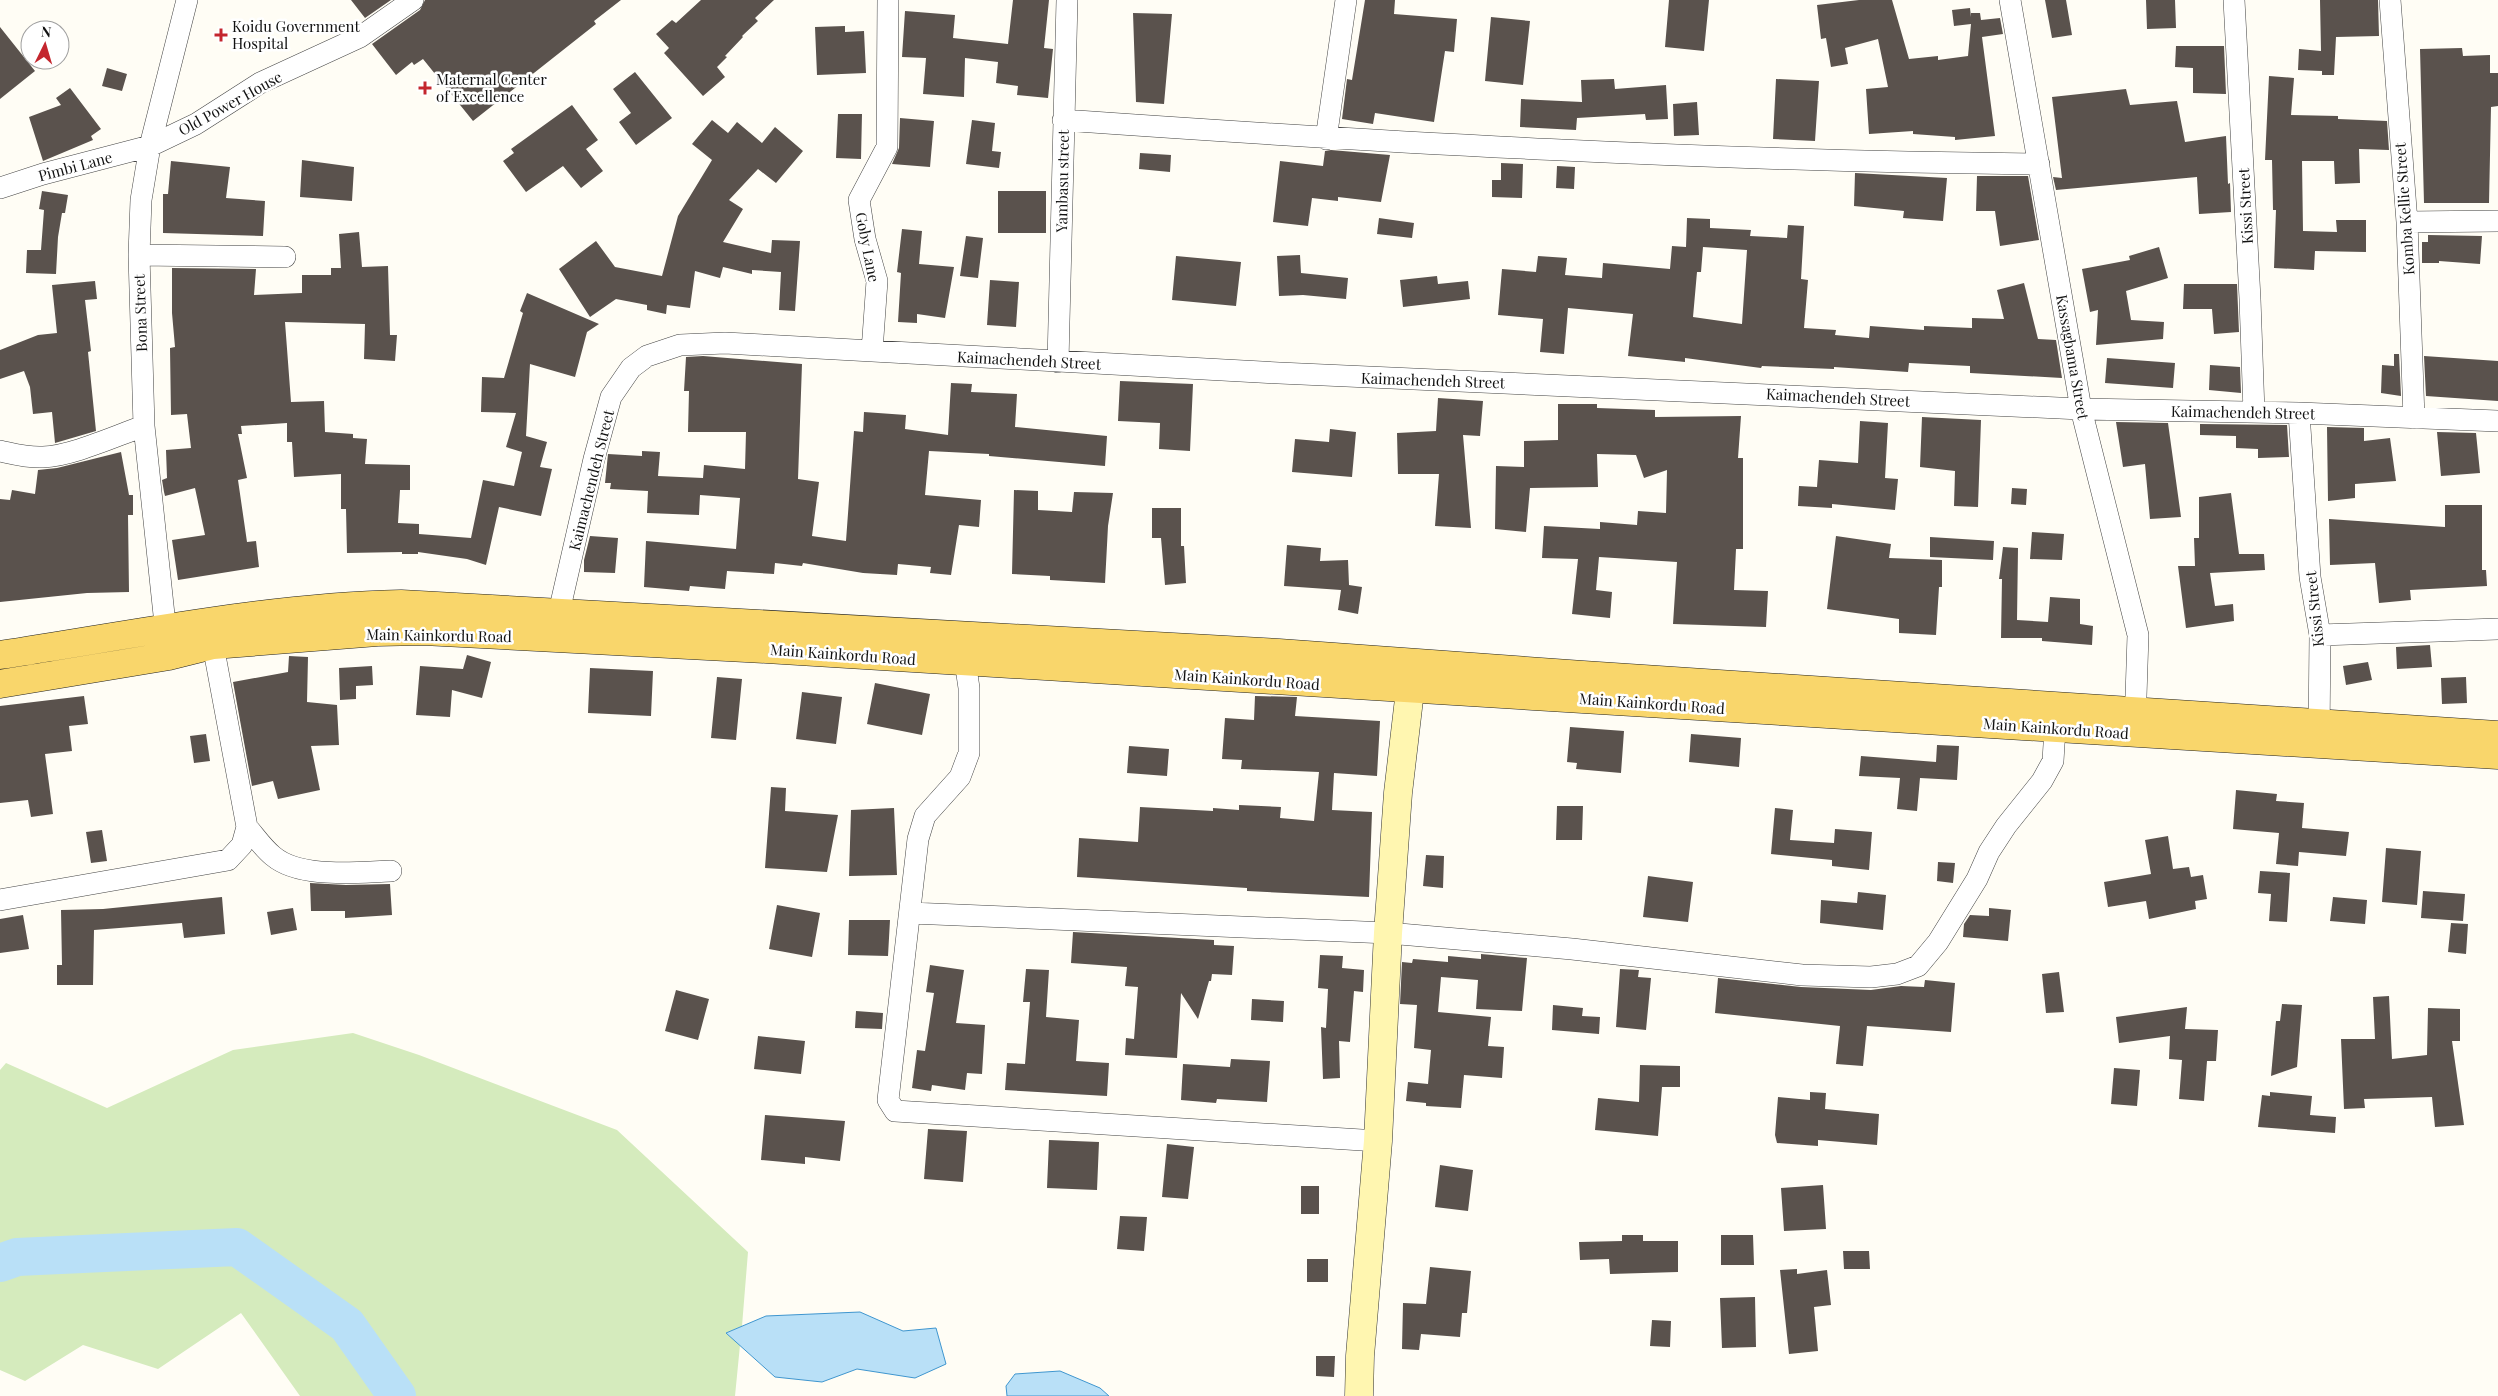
<svg xmlns="http://www.w3.org/2000/svg" width="2498" height="1396" font-family="'Playfair Display',serif">
  <style>
    .green { fill: #d5ebbd }
    .water { fill: #b9e0f7; stroke: #3f96cf }
    .lines { fill: none; stroke-linecap: round; stroke-linejoin: round }
    .river { stroke: #b9e0f7; stroke-width: 38 }
    .building { fill: #5a524d; fill-rule: evenodd }
    .street-casing { stroke: #444; stroke-width: 22 }
    .secondary-casing { stroke: #333; stroke-width: 29 }
    .primary-casing { stroke: #222; stroke-width: 29 }
    .street { stroke: #fff; stroke-width: 21 }
    .secondary { stroke: #fff6b0; stroke-width: 28 }
    .primary { stroke: #f9d66b; stroke-width: 28 }
    .poi-dot { fill: #c4262e; stroke: #fff; stroke-width: 2 }
    .labels { text-anchor: middle; dominant-baseline: central; stroke-width: 5; stroke-linejoin: round; paint-order: stroke }
    .poi-label { font-size: 15px; fill: #111; stroke: #fff; text-anchor: start }
    .street-label { font-size: 15px; fill: #111; stroke: #fff }
  </style>
  <rect width="100%" height="100%" fill="#fffdf5"/>
  <path class="green" d="M353,1033L419,1055L617,1130L748,1252L742,1326L726,1333L740,1345L735,1396H300L241,1313L158,1369L83,1345L25,1381L0,1370V1070L6,1063L107,1108L233,1050Z"/>
  <path class="water" d="M860,1312L903,1331L936,1328L946,1364L915,1378L857,1369L822,1382L775,1377L726,1333L766,1316Z
    M1060,1371L1100,1388L1109,1396H1007L1006,1386L1015,1374Z"/>
  <g class="lines">
    <path class="river" d="M0,1263L17,1257L237,1247L347,1325L397,1396"/>
  </g>
  <path class="building" d="M351,0H391L365,18Z
    M425,0H621L594,21L596,24L473,121L423,59L414,65L412,62L396,75L372,44L420,10Z
    M701,0H774L755,18L758,21L742,36L743,37L725,56L727,57L717,67L725,77L703,96L664,53L669,48L656,34L672,20L676,23Z
    M1013,0H1049L1044,48L1053,49L1048,98L1017,95L1018,86L996,83L998,62L965,58L964,97L923,94L926,58L902,57L905,11L955,15L953,38L1008,44Z
    M1365,0H1395L1394,14L1457,19L1454,52L1445,51L1434,122L1375,113L1373,124L1342,119L1347,79L1352,80Z
    M1669,0H1709L1704,51L1665,47Z
    M1859,0H1892L1909,59L1938,56V60L1968,56L1971,24L1954,26L1952,10L1970,8L1971,17V13H1980L1981,20L2000,18L2003,34L1982,37L1995,136L1955,140V137L1913,134V131L1869,134L1866,89L1888,87L1878,39L1845,48L1848,64L1831,67L1826,38L1821,39L1817,5Z
    M2045,0H2066L2072,35L2052,38Z
    M2146,0H2175L2176,28L2147,29Z
    M2320,0H2378L2379,36L2336,37L2334,75H2322V71L2298,70L2299,49L2321,51Z
    M1133,13L1172,14L1164,104L1136,102Z
    M1491,17L1530,21L1523,85L1485,81Z
    M845,26V32L864,31L866,73L817,75L815,27Z
    M0,27L35,71L0,99Z
    M2176,46H2224L2226,94L2193,93V68L2175,67Z
    M2462,48L2463,56L2490,55V73H2498V106L2491,107L2489,203H2424L2420,49Z
    M107,68L127,74L122,91L102,86Z
    M635,72L672,118L636,145L619,122L631,113L613,89Z
    M2269,76L2294,78L2291,115L2338,116V119L2387,121L2389,150L2359,149L2360,183L2335,184L2334,161H2302L2303,231L2337,232L2336,220H2366V252L2315,251L2314,270L2274,268L2276,210H2273L2272,160H2265Z
    M1614,79L1615,89L1666,85L1668,119L1646,120L1645,114L1577,118L1576,130L1520,127L1521,99L1582,102L1581,80Z
    M1776,79L1819,81L1815,141L1773,139Z
    M70,88L101,129L91,136L93,140L43,161L29,117L61,105L56,98Z
    M2126,89L2130,105L2177,101L2185,142L2226,136L2228,184L2230,183L2231,212L2199,214L2197,177L2056,190L2053,177L2062,178L2052,97Z
    M1697,102L1699,135L1674,136L1673,104Z
    M572,105L598,140L586,149L603,171L581,188L563,166L526,192L503,161L514,153L511,149Z
    M838,114H862L861,159L836,158Z
    M900,118L934,121L930,167L892,164L899,148Z
    M712,120L728,133L737,122L762,143L775,127L803,151L776,183L758,169L729,200L743,209L723,242L771,253L772,240L800,241L795,311L779,310L781,272L752,270V274L723,267L720,278L695,271L690,308L667,305L666,314L647,310V305L616,299L590,317L559,269L596,241L615,267L662,276L678,216L712,160L692,144Z
    M972,120L995,123L992,151L1001,152L999,168L966,164Z
    M1331,150L1390,155L1381,202L1338,197V201L1312,198L1308,226L1273,222L1280,161L1323,166L1325,151Z
    M1140,153L1171,155L1170,172L1139,169Z
    M302,160L354,167L352,201L300,197Z
    M171,161L230,167L226,198L265,201L263,236L163,233V194H168Z
    M1501,163L1523,164L1522,198L1492,197V180H1501Z
    M1557,166L1575,167L1574,189L1556,188Z
    M1855,173L1947,178L1943,221L1903,218L1904,211L1854,206Z
    M1977,176H2028L2039,240L2000,246L1995,211H1976Z
    M42,191L68,195L65,213H62L58,237L56,274L26,273L27,250H41L44,210L39,209Z
    M998,191H1046V233H998Z
    M1379,218L1414,223L1412,238L1377,234Z
    M1687,218L1710,219V228L1751,230L1750,236L1787,238L1788,225L1804,226L1801,279L1808,280L1804,328L1836,330L1835,335L1869,338L1870,326L1924,330V326L1972,328V318L2004,319L1997,290L2024,283L2038,339L2056,340L2062,378L1970,373V366L1909,363L1908,372L1834,367V369L1762,366L1761,368L1685,358V362L1628,356L1633,314L1568,308L1564,354L1540,352L1543,319L1498,315L1502,269L1536,272L1538,256L1567,258L1565,275L1602,278L1603,263L1670,269L1672,246L1686,247ZM1703,247L1747,250L1742,324L1693,317L1697,272H1701Z
    M902,229L922,231L919,264L954,267L945,318L917,314V323L898,322L901,273L897,272Z
    M359,232L362,267L388,266L390,335H397L395,361L364,359L365,324L285,322L291,402L324,401L325,432L353,434V438L367,439L365,464L410,465V490H400L398,523L419,524V534L471,538L483,480L514,486L522,452L506,447L516,413L481,412L482,377L504,378L523,313L520,311L527,293L599,324L587,332L575,377L530,364L526,436L547,442L540,467L552,469L541,516L499,507L486,565L467,559L418,552V554H402V552L347,553L346,509H341V474L294,477L292,442H287V423L241,426L242,434H238L247,478L238,480L247,542L256,541L259,567L178,580L172,540L205,535L195,488L165,496L164,492L162,480L167,478L166,450L191,448L187,414L171,415L170,348L175,347L172,313V268L256,269L254,295L302,293V275H331V268H341L339,234Z
    M2428,235L2482,236L2480,264L2439,261V263H2422V242H2428Z
    M966,236L983,238L978,278L960,276Z
    M2159,247L2168,278L2126,291L2131,320L2164,322L2163,339L2096,345L2098,310L2090,312L2082,269L2130,260L2129,256Z
    M1300,255L1301,273L1348,278L1346,299L1303,295L1279,296L1277,256Z
    M1176,256L1241,262L1236,306L1172,300Z
    M1437,276L1438,284L1468,281L1470,299L1403,307L1400,280Z
    M990,280L1019,282L1016,327L987,325Z
    M95,281L97,299L85,300L91,351L88,352L96,431L55,443L52,412L33,414L30,387L24,371L0,379V350L38,335L57,333L52,285Z
    M2184,284H2237L2239,332L2214,334L2212,309H2183Z
    M2394,354H2399L2401,396L2381,393L2382,365L2394,366Z
    M703,356L802,364L798,479L819,482L812,536L846,541L854,431L863,432L864,412L906,415L905,429L948,435L951,383L972,384L971,392L1017,394L1015,427L1107,436L1105,466L989,456V454L929,451L925,495L981,500L979,527L959,525L951,575L930,573L931,567L898,564L897,575L863,573L803,563L802,566L775,563L774,574L727,571L725,589L690,586L689,591L644,587L646,541L736,549L740,498L700,495L699,515L647,513L648,491L610,489L611,483H605L608,454L642,456V451L660,452L658,476L703,478L704,465L745,469L746,432H688L689,391H684L686,357Z
    M2424,356L2498,361V401L2426,396Z
    M2107,358L2175,363L2173,388L2105,383Z
    M2210,365L2240,367L2241,393L2209,390Z
    M1120,381L1193,384L1190,451L1159,449L1160,423L1118,421Z
    M1438,398L1483,401L1480,436L1463,435L1471,528L1435,526L1439,474H1398L1397,433L1436,431Z
    M1558,404H1597V408L1655,410V417L1741,416L1738,458H1743V549H1736L1734,590L1768,591L1766,627L1673,624L1677,562L1599,557L1596,590L1612,592L1610,618L1572,614L1578,559L1542,558L1544,526L1600,529V522L1637,525L1638,511L1666,513L1667,470L1644,478L1636,455L1597,454L1598,487L1530,488L1526,532L1495,529L1496,466L1524,467V441L1558,440Z
    M1922,417L1981,420L1978,507L1954,506L1955,471L1920,467Z
    M1860,421L1888,423L1885,478L1898,479L1895,510L1832,504V508L1798,506L1799,486L1817,487L1819,460L1858,463Z
    M2116,422L2168,423L2181,517L2150,519L2145,464L2123,467Z
    M2200,424L2287,425L2289,457L2258,458V449L2236,448V436L2200,435Z
    M2327,427L2364,428V441L2390,438L2396,481L2355,484V498L2328,501Z
    M1330,429L1356,432L1352,477L1292,472L1295,439L1329,442Z
    M2437,432L2476,433L2480,473L2441,476Z
    M121,452L129,495H133V515H128L129,592L87,593L0,602V499L10,500L12,490L35,494L38,470L57,468Z
    M2012,488L2027,489L2026,505L2011,504Z
    M1014,490L1038,491V510L1072,512L1074,492L1113,493L1108,526L1105,583L1050,580V576L1012,574Z
    M2231,493L2239,554H2264L2265,570L2210,573L2215,606L2233,604L2234,621L2186,628L2178,566H2195L2194,538H2199V497Z
    M2445,505H2482V570H2486L2487,586L2410,590L2411,600L2379,603L2375,563L2330,565L2329,519L2445,527Z
    M1152,508H1181V546H1184L1186,583L1165,585L1161,538H1152Z
    M2032,532L2064,534L2062,560L2030,559Z
    M590,536L618,538L615,573L584,572V560Z
    M1836,536L1891,544L1889,558L1942,560V587H1939L1936,635L1899,633V619L1827,609Z
    M1930,537L1994,541L1993,560L1930,557Z
    M1287,545L1321,548L1320,561L1348,560L1349,585L1362,587L1358,614L1338,610L1341,590L1284,586Z
    M2003,547L2018,548L2017,620L2048,622L2050,597L2080,599V624L2093,626L2092,645L2042,641V638H2001L2002,579H1999Z
    M2430,645L2432,667L2397,669L2396,647Z
    M467,655L491,662L482,698L452,690L450,717L416,715L420,666L463,669Z
    M289,656L308,657L307,702L337,705L339,745L311,746L320,790L278,799L273,781L252,786L233,682L288,672Z
    M2368,662L2372,680L2346,685L2343,666Z
    M372,666L373,685L356,686V699L340,700L339,668Z
    M590,668L653,671L651,716L588,713Z
    M717,677L742,679L736,740L711,738Z
    M2466,677L2467,703L2442,704L2441,678Z
    M875,683L930,694L922,735L867,724Z
    M802,692L842,697L836,744L796,739Z
    M84,696L88,724L69,726L72,751L45,754L53,814L31,817L28,800L0,803V706Z
    M1255,696L1297,697L1295,716L1380,721L1377,776L1334,773L1332,810L1372,812L1369,897L1247,891V888L1077,877L1079,838L1138,842L1140,807L1213,811V808L1239,810V805L1281,807L1280,818L1314,821L1319,772L1241,769L1242,760L1222,759L1225,718L1254,720Z
    M1570,727L1624,731L1621,773L1576,769L1577,763L1567,762Z
    M206,734L210,761L194,763L190,736Z
    M1691,734L1741,738L1739,767L1689,762Z
    M1937,745L1959,746L1957,780L1920,778L1917,811L1897,809L1900,778L1859,776L1861,756L1936,762Z
    M1129,746L1169,749L1167,776L1127,773Z
    M771,787L786,788L785,811L838,815L827,872L765,868Z
    M2236,790L2277,794L2276,801L2304,803L2302,828L2349,832L2346,856L2299,852L2298,866L2276,864L2279,833L2233,829Z
    M1557,806H1583L1582,840H1556Z
    M894,808L897,875L849,876L851,810Z
    M1775,808L1793,810L1790,840L1834,843L1835,829L1872,832L1869,870L1832,866V860L1771,854Z
    M102,830L107,861L91,863L86,832Z
    M2168,836L2173,869L2189,867L2191,877L2203,875L2207,899L2195,901L2196,909L2149,919L2146,901L2108,907L2104,882L2151,874L2145,840Z
    M2386,848L2421,851L2417,905L2382,902Z
    M1426,855L1444,856L1443,888L1423,886Z
    M1938,862L1955,863L1953,883L1937,881Z
    M2260,871L2290,873L2287,922L2269,921L2271,894L2258,893Z
    M1648,876L1693,882L1688,922L1643,917Z
    M310,883L346,885L390,884L392,915L345,918V911H311Z
    M2423,891L2465,894L2463,921L2421,918Z
    M1858,892L1886,895L1883,930L1820,923L1821,900L1857,903Z
    M222,897L225,934L184,938L182,923L94,930L93,985H57V965H62L61,910L103,909Z
    M2333,897L2367,900L2365,924L2330,921Z
    M777,905L820,913L812,957L769,949Z
    M293,908L297,930L271,935L267,912Z
    M1989,908L2011,910L2008,941L1963,937L1964,924L1970,915L1989,916Z
    M23,915L29,949L0,953V919Z
    M849,920H890L888,956L848,955Z
    M2451,923L2468,924L2466,954L2448,952Z
    M1073,932L1214,940V945L1234,946L1232,975L1212,974L1211,981H1209L1198,1019L1181,993L1177,1058L1125,1055L1126,1038L1134,1039L1138,987L1125,986L1127,967L1071,963Z
    M1481,954L1527,958L1522,1011L1476,1009L1478,980L1441,977L1438,1012L1491,1017L1488,1046L1504,1047L1502,1078L1464,1075L1461,1108L1426,1106V1103L1406,1101L1408,1082L1428,1084L1431,1050L1414,1048L1417,1005L1400,1004L1402,962L1412,963L1413,959L1448,962V956L1481,959Z
    M1320,955L1343,956L1342,968L1364,970L1363,992L1354,991L1350,1042L1339,1041L1340,1078L1323,1079L1321,1027L1326,1028L1328,989L1318,988Z
    M930,965L964,970L956,1023L985,1025L982,1074L967,1073L965,1090L932,1085L931,1091L912,1088L917,1050L925,1051L934,993L926,992Z
    M1026,969L1049,970L1046,1017L1079,1020L1076,1061L1109,1063L1107,1096L1005,1090L1007,1063L1025,1064L1030,1002H1023Z
    M1620,969L1639,970L1638,977L1651,978L1646,1030L1616,1027Z
    M2059,972L2064,1012L2046,1013L2042,974Z
    M1718,978L1801,987L1871,990L1901,986L1924,987L1925,980L1955,983L1951,1032L1867,1026L1863,1066L1836,1064L1840,1026L1715,1013Z
    M676,990L709,999L698,1040L665,1031Z
    M2389,996L2392,1059L2427,1055L2428,1008L2460,1009V1041H2452L2464,1125L2435,1127L2432,1097L2364,1099L2365,1108L2344,1109L2341,1039H2375L2373,997Z
    M1252,999L1284,1001L1283,1022L1251,1020Z
    M2282,1004L2302,1005L2297,1067L2271,1076L2276,1021H2280Z
    M1553,1005L1583,1008L1582,1016L1600,1017L1599,1034L1552,1030Z
    M2187,1007L2185,1029L2218,1030L2216,1061H2207L2204,1101L2179,1099L2182,1060L2169,1059L2170,1036L2119,1043L2116,1017Z
    M856,1011L883,1013L882,1029L855,1028Z
    M758,1036L805,1041L801,1074L754,1069Z
    M1231,1059L1270,1061L1267,1102L1217,1099L1216,1103L1181,1100L1183,1064L1230,1067Z
    M1640,1065L1680,1066V1087H1662L1658,1136L1595,1130L1598,1098L1639,1102Z
    M2114,1068L2140,1070L2137,1106L2111,1104Z
    M1810,1092L1826,1093L1825,1109L1879,1114L1877,1145L1818,1140V1146L1777,1143L1775,1135L1778,1097L1810,1100Z
    M2270,1092L2312,1096L2310,1115L2336,1117L2335,1133L2258,1127L2262,1095L2270,1096Z
    M765,1115L845,1121L840,1161L805,1157V1164L761,1160Z
    M928,1129L967,1131L963,1182L924,1179Z
    M1049,1140L1099,1142L1097,1190L1047,1188Z
    M1167,1144L1194,1147L1188,1199L1162,1197Z
    M1440,1165L1473,1170L1468,1211L1435,1207Z
    M1823,1185L1826,1229L1784,1231L1781,1188Z
    M1301,1186H1319V1214H1301Z
    M1120,1216L1147,1217L1144,1251L1117,1249Z
    M1622,1235H1643V1241H1678V1272L1610,1274L1609,1259L1580,1260L1579,1242L1622,1241Z
    M1721,1235H1753L1754,1265H1721Z
    M1843,1251H1869L1870,1269H1844Z
    M1307,1259H1328V1282H1307Z
    M1430,1267L1471,1271L1467,1313H1462L1460,1337L1421,1334L1419,1350L1402,1349L1403,1303L1426,1304Z
    M1797,1269V1274L1827,1270L1831,1305L1814,1307L1818,1351L1789,1354L1780,1270Z
    M1755,1297L1756,1347L1722,1348L1720,1298Z
    M1652,1320L1671,1321L1670,1347L1650,1346Z
    M1316,1356H1335L1334,1377L1316,1376Z"/>
  <g class="lines">
    <defs>
      <path id="street" d="M2010,0L2081,409L2138,635L2135,727
        M2234,0L2250,299L2254,412
        M2390,0L2407,222L2414,418
        M1063,120C1388,143 1713,161 2039,164
        M1326,139L1346,0
        M0,188L43,174L150,146L196,124L260,83L360,37L413,0
        M2407,222L2498,221
        M139,255L285,257
        M872,351L877,281L865,239L859,200L887,147L888,0
        M1058,362L1067,0
        M2299,413L2310,577L2320,635L2319,737
        M0,451C14,454 28,458 43,457C72,456 115,436 144,426
        M561,628L559,612L594,459L611,397L631,368L647,356L680,345L725,343L1279,373L2081,409L2299,413L2498,421
        M2320,635L2498,629
        M167,643L144,426L139,255L141,200L150,146L187,0
        M965,661L969,688V753L960,777L925,816L918,839L888,1100L895,1111L1378,1141
        M247,827C255,836 263,848 273,856C300,879 358,872 391,871
        M0,900L228,860L242,845L247,827L213,645
        M910,913L1388,933L1572,949L1802,975L1871,977L1897,974L1918,966L1938,942L1977,879L1989,852L2006,826L2042,781L2053,761L2055,728"/>
      <path id="secondary" d="M1359,1396L1360,1356L1378,1141L1388,933L1398,793L1413,665"/>
      <path id="primary" d="M0,655C132,635 266,607 401,604L1279,653L1583,675L2498,735
        M0,684L169,656L213,645L377,632L423,631L766,649L2498,755"/>
    </defs>
    <use href="#street" class="street-casing"/>
    <use href="#secondary" class="secondary-casing"/>
    <use href="#primary" class="primary-casing"/>
    <use href="#street" class="street"/>
    <use href="#secondary" class="secondary"/>
    <use href="#primary" class="primary"/>
  </g>
  <g class="poi-dot">
    <path d="M218.5 27.5h5v5h5v5h-5v5h-5v-5h-5v-5h5z"/>
    <path d="M422.5 80.5h5v5h5v5h-5v5h-5v-5h-5v-5h5z"/>
  </g>
  <g class="labels">
    <g class="poi-label">
      <text x="232" y="26">Koidu Government<tspan x="232" dy="17">Hospital</tspan></text>
      <text x="436" y="79">Maternal Center<tspan x="436" dy="17">of Excellence</tspan></text>
    </g>
    <g class="street-label">
      <text transform="translate(230 103) rotate(-29)">Old Power House</text>
      <text transform="translate(75 166) rotate(-15)">Pimbi Lane</text>
      <text transform="translate(1062 181) rotate(-89)">Yambasu street</text>
      <text transform="translate(2245 206) rotate(-93)">Kissi Street</text>
      <text transform="translate(2404 209) rotate(-94)">Komba Kellie Street</text>
      <text transform="translate(868 247) rotate(79)">Goby Lane</text>
      <text transform="translate(140 313) rotate(-92)">Bona Street</text>
      <text transform="translate(2073 357) rotate(80)">Kassagbama Street</text>
      <text transform="translate(1029 360) rotate(3)">Kaimachendeh Street</text>
      <text transform="translate(1433 380) rotate(2)">Kaimachendeh Street</text>
      <text transform="translate(1838 397) rotate(3)">Kaimachendeh Street</text>
      <text transform="translate(2243 412) rotate(1)">Kaimachendeh Street</text>
      <text transform="translate(591 480) rotate(-76)">Kaimachendeh Street</text>
      <text transform="translate(2314 609) rotate(-96)">Kissi Street</text>
      <text transform="translate(439 635) rotate(1)">Main Kainkordu Road</text>
      <text transform="translate(843 654) rotate(4)">Main Kainkordu Road</text>
      <text transform="translate(1247 679) rotate(4)">Main Kainkordu Road</text>
      <text transform="translate(1652 703) rotate(4)">Main Kainkordu Road</text>
      <text transform="translate(2056 728) rotate(4)">Main Kainkordu Road</text>
    </g>
  </g>
  <g transform="translate(45 45) rotate(5)"><circle r="24" fill="#ffffff" stroke="#a0a0a0"/>
  <path d="M0-4L9 19L0 12L-9 19Z" fill="#c4262e"/>
  <text y="-8" font-size="14" font-weight="bold" text-anchor="middle" fill="#111111">N</text>
  </g>
</svg>
